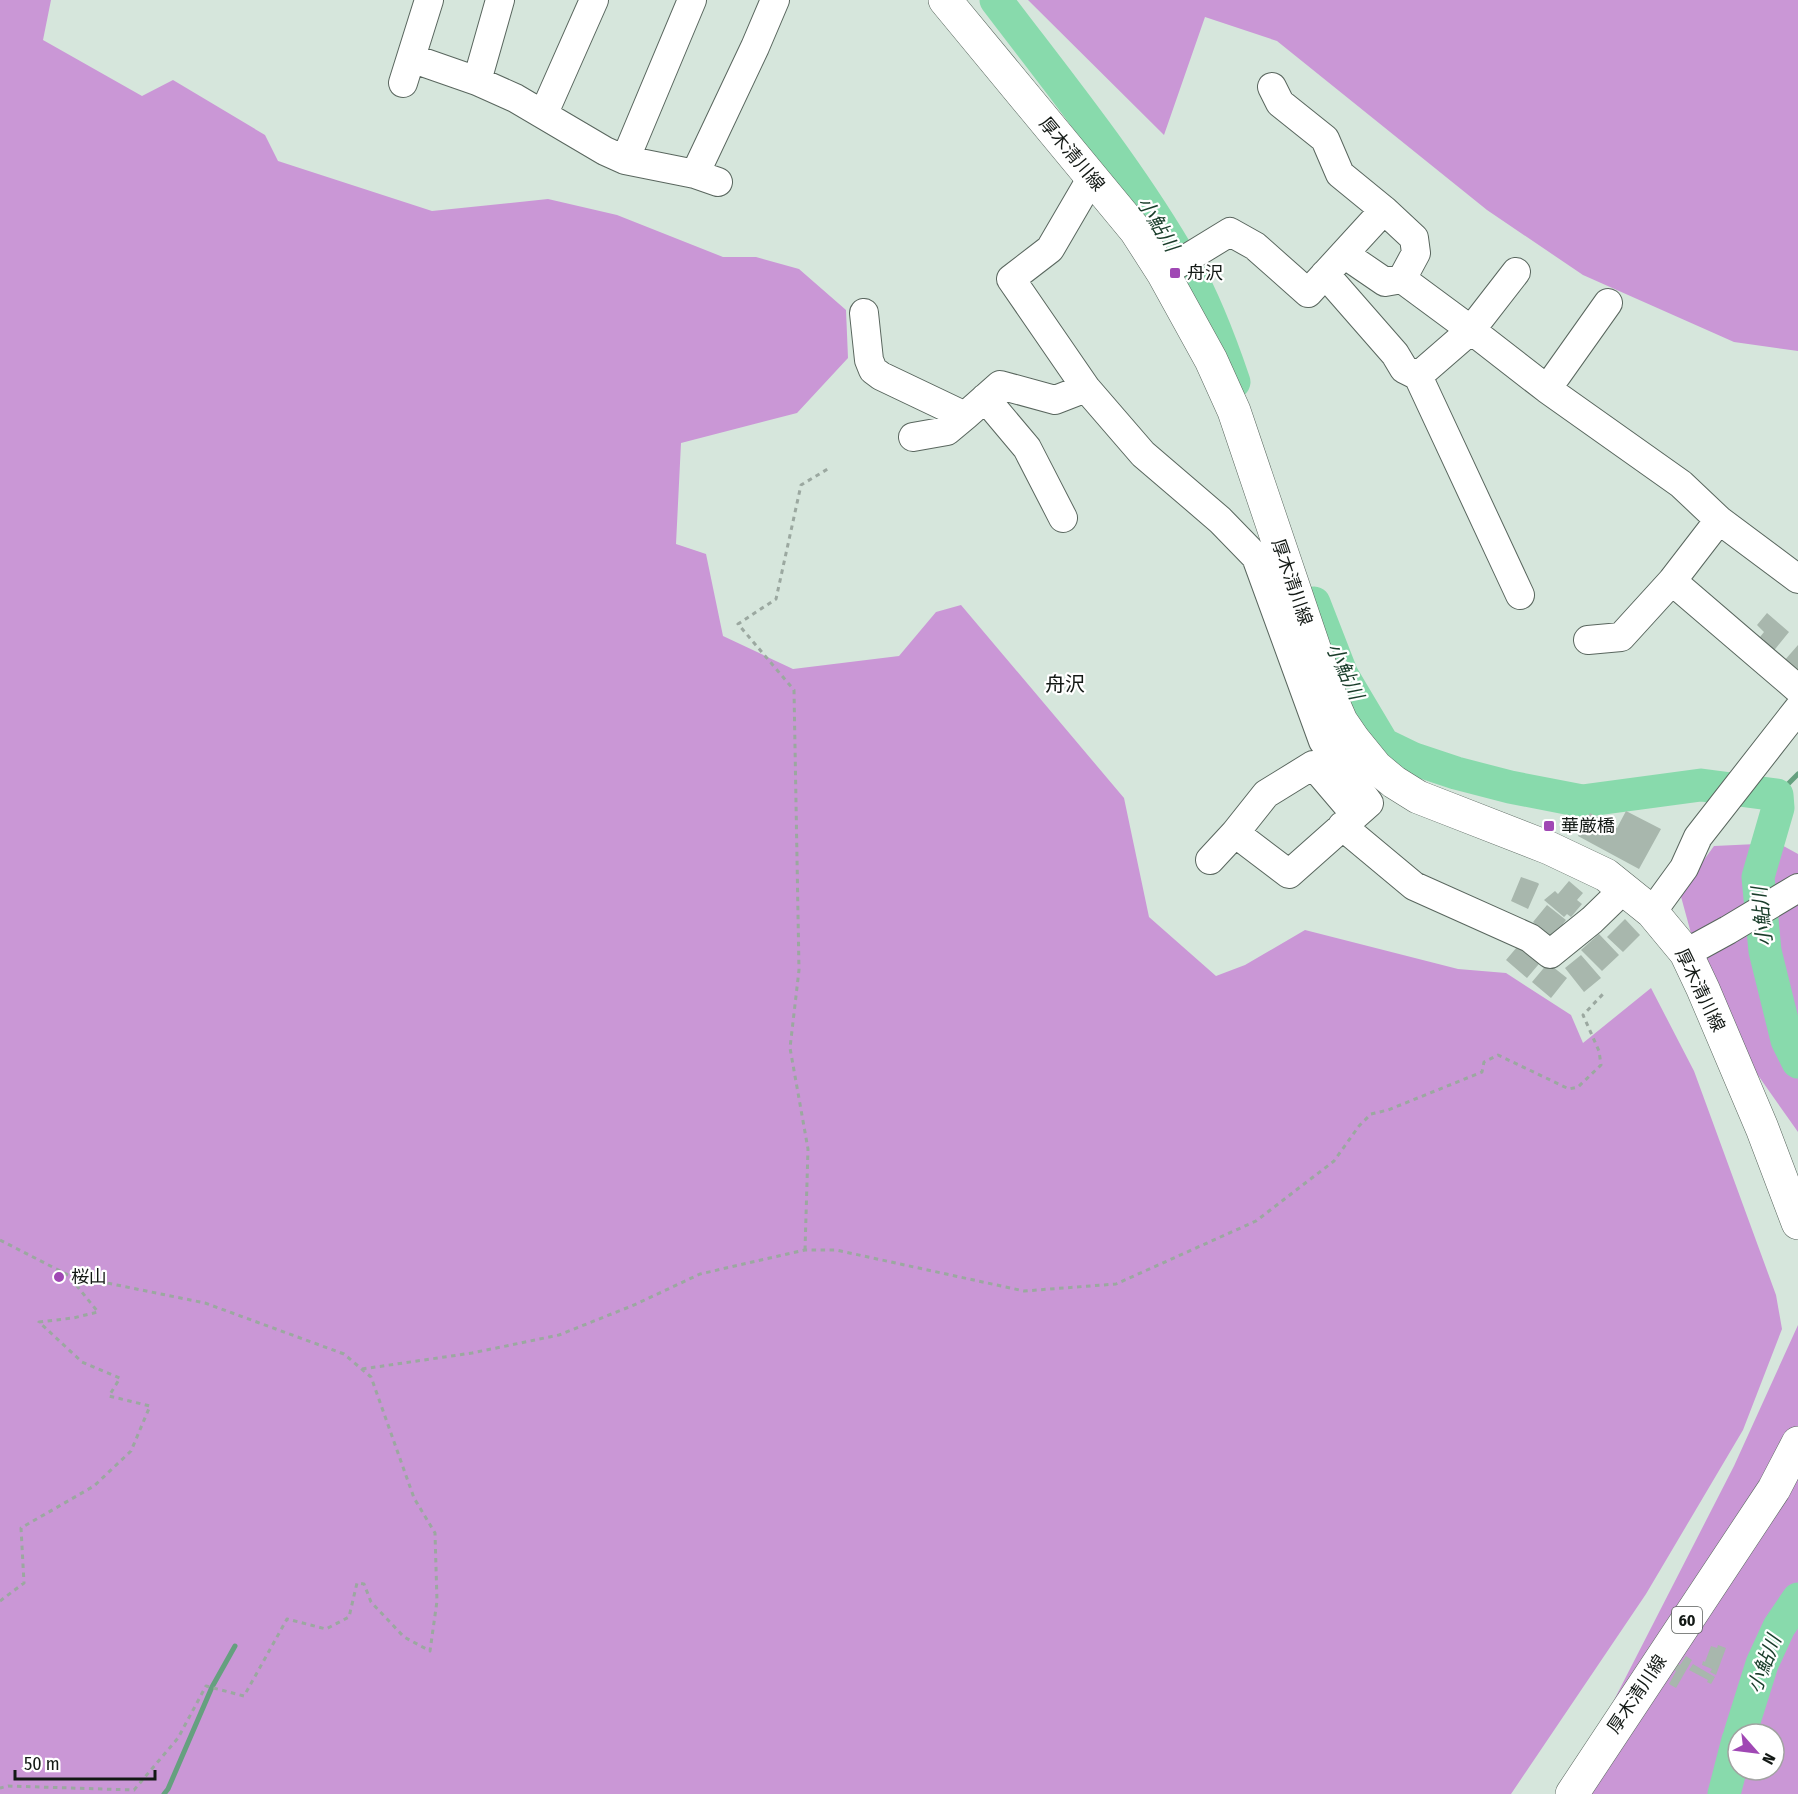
<svg xmlns="http://www.w3.org/2000/svg" width="1798" height="1794" font-family="'Fira Sans Condensed','Noto Sans JP',sans-serif">
  <style>
    .forest { fill: #ca97d6; fill-rule: evenodd }
    .lines { fill: none; stroke-linecap: round; stroke-linejoin: round }
    .stream { stroke: #65a07f; stroke-width: 5 }
    .river { stroke: #88daac; stroke-width: 33 }
    .building { fill: #a8b7ad }
    .minor-casing { stroke: #59665e; stroke-width: 30 }
    .major-casing { stroke: #59665e; stroke-width: 34 }
    .path { stroke: #9ba8a0; stroke-width: 3; stroke-dasharray: 4.5 4.5; stroke-linecap: butt }
    .minor { stroke: #fff; stroke-width: 28 }
    .major { stroke: #fff; stroke-width: 33 }
    .poi-dot { fill: #a048b4; stroke: #fff; stroke-width: 2 }
    .labels { text-anchor: middle; dominant-baseline: central; stroke-width: 4.5; stroke-linejoin: round; paint-order: stroke }
    .shield { fill: #fff; stroke: #5a5e5b; stroke-width: 1.5 }
    .shield-label { font-size: 16px; font-weight: bold; fill: #131915 }
    .street-label { font-size: 18px; fill: #131915; stroke: #fff }
    .poi-label { font-size: 18px; fill: #131915; stroke: #fff; text-anchor: start }
    .water-label { font-size: 20px; font-style: italic; fill: #193d2a; stroke: #fff }
    .neighbourhood-label { font-size: 20px; fill: #131915; stroke: #fff }
  </style>
  <rect width="100%" height="100%" fill="#d6e6dc"/>
  <path class="forest" d="M0,0H51L43,40L142,96L173,80L265,135L278,161L432,211L548,199L617,215L723,257H756L799,269L846,310L848,358L797,413L681,443L676,544L706,554L723,636L793,669L899,656L936,612L961,605L1124,798L1149,917L1216,976L1245,965L1305,930L1458,969L1506,973L1571,1015L1583,1043L1651,988L1694,1071L1776,1295L1782,1329L1743,1430L1646,1594L1511,1794H0Z
    M1028,0H1798V351L1734,342L1583,275L1487,210L1277,41L1205,17L1164,135Z
    M1778,843L1798,854V1132L1712,1010L1680,893L1714,846Z
    M1798,1325V1794H1574L1611,1706L1734,1466ZM1738,1734H1774V1770H1738Z"/>
  <g class="lines">
    <path class="stream" d="M1777,795L1798,774
      M164,1794L168,1789L212,1687L235,1646"/>
    <path class="river" d="M996,0C1062,87 1132,173 1186,268C1206,303 1221,344 1234,382
      M1314,603L1342,675L1383,744L1414,759L1456,773L1510,787L1582,801L1701,785L1777,795L1778,808L1758,877L1765,951L1787,1040L1798,1062
      M1740,1734L1762,1664L1779,1627L1798,1599
      M1724,1794L1738,1740"/>
  </g>
  <path class="building" d="M1767,613L1789,632L1772,653L1760,643L1764,640L1760,637L1764,632L1757,625Z
    M1798,645V673L1784,661Z
    M1626,811L1661,829L1639,869L1578,836L1590,813L1617,828Z
    M1521,877L1538,883L1539,884L1528,909L1511,901Z
    M1569,881L1583,893L1577,900L1582,904L1571,917L1567,914L1564,917L1544,900L1555,891L1558,894Z
    M1547,905L1566,920L1563,924L1568,929L1553,939L1533,922Z
    M1625,919L1640,935L1623,952L1607,937Z
    M1599,934L1619,955L1602,971L1581,950Z
    M1523,940L1544,958L1527,978L1506,960Z
    M1581,955L1601,978L1584,992L1565,968Z
    M1548,963L1567,978L1551,998L1532,982Z
    M1718,1645L1726,1648L1716,1675L1710,1672L1712,1669L1702,1665L1703,1661L1705,1662L1711,1646L1717,1648Z
    M1686,1656L1692,1660L1676,1688L1669,1684L1676,1671L1674,1670L1678,1664L1680,1665Z
    M1693,1664L1715,1677L1711,1684L1707,1682L1708,1680L1689,1670Z"/>
  <g class="lines">
    <defs>
      <path id="minor" d="M411,58L477,81L515,98L605,151L625,160L695,174L718,182
        M477,81L500,0
        M403,83L429,0
        M544,113L594,0
        M625,160L692,0
        M695,174L755,47L775,0
        M1092,177L1050,249L1011,279L1086,388L1143,454L1220,520L1256,557L1323,741L1369,803L1289,874L1235,833
        M1384,210L1414,238L1416,253L1402,279
        M1344,254L1385,282L1402,279L1471,330L1547,389L1681,484L1719,520L1798,579
        M1516,272L1471,330L1418,376L1520,595
        M1163,273L1230,232L1255,246L1308,293L1384,210L1340,174L1325,139L1280,103L1272,87
        M1325,274L1395,354L1404,369L1418,376
        M864,313L869,360L873,370L881,376L965,416L1000,385L1055,400L1086,388
        M1547,389L1608,303
        M985,398L1027,448L1063,518
        M913,437L947,431L965,416
        M1672,581L1798,689
        M1588,640L1621,637L1672,581L1719,520
        M1342,826L1414,886L1530,938L1550,954L1592,920L1624,889
        M1210,860L1235,833L1266,794L1313,765L1354,813
        M1652,912L1684,868L1698,837L1798,709
        M1686,953L1728,930L1798,888"/>
      <path id="major" d="M945,0L1136,231L1163,273L1211,360L1234,411L1331,698L1341,721L1354,740L1376,767L1394,782L1418,797L1549,848L1606,875L1652,912L1686,953L1703,989L1762,1128L1798,1223
        M1572,1794L1774,1489L1798,1443"/>
    </defs>
    <use href="#minor" class="minor-casing"/>
    <use href="#major" class="major-casing"/>
    <path class="path" d="M0,1240L68,1275L205,1303L344,1354L371,1377L414,1498L435,1533L437,1601L430,1651L404,1637L371,1602L364,1584L357,1583L349,1617L326,1629L287,1619L244,1696L206,1686L178,1738L134,1790L8,1786L0,1788
      M805,1250L808,1149L790,1048L799,970L794,690L738,624L776,599L801,485L831,467
      M362,1369L472,1353L559,1335L634,1305L700,1274L805,1250H836L1024,1291L1116,1284L1256,1221L1334,1161L1359,1126L1371,1114L1388,1110L1482,1072L1484,1062L1498,1055L1569,1089L1578,1087L1601,1065L1599,1051L1583,1015L1604,993
      M0,1601L24,1583L21,1528L94,1486L131,1451L150,1406L109,1396L120,1378L82,1362L39,1322L73,1318L98,1312L68,1275"/>
    <use href="#minor" class="minor"/>
    <use href="#major" class="major"/>
  </g>
  <g class="poi-dot">
    <rect x="1169" y="267" width="12" height="12" rx="3"/>
    <rect x="1543" y="820" width="12" height="12" rx="3"/>
    <circle cx="59" cy="1277" r="6"/>
  </g>
  <g class="labels">
    <rect class="shield" x="1672" y="1607" width="30" height="26" rx="4.5"/>
    <g class="shield-label">
      <text x="1687" y="1620">60</text>
    </g>
    <g class="street-label">
      <text transform="translate(1072 154) rotate(50)">厚木清川線</text>
      <text transform="translate(1292 582) rotate(71)">厚木清川線</text>
      <text transform="translate(1700 990) rotate(64)">厚木清川線</text>
      <text transform="translate(1637 1694) rotate(-56)">厚木清川線</text>
    </g>
    <g class="poi-label">
      <text x="1187" y="273">舟沢</text>
      <text x="1561" y="826">華厳橋</text>
      <text x="71" y="1277">桜山</text>
    </g>
    <g class="water-label">
      <text transform="translate(1158 224) rotate(58)">小鮎川</text>
      <text transform="translate(1345 671) rotate(65)">小鮎川</text>
      <text transform="translate(1762 917) rotate(-96)">小鮎川</text>
      <text transform="translate(1764 1664) rotate(-69)">小鮎川</text>
    </g>
    <g class="neighbourhood-label">
      <text x="1065" y="684">舟沢</text>
    </g>
  </g>
  <g transform="translate(1756 1752) rotate(118)"><circle r="28" fill="#ffffff" stroke="#a1a3a1" stroke-width="1.5"/>
  <path d="M0-4.5L10 22L0 15L-10 22Z" fill="#a048b4"/>
  <text y="-9" font-size="16" font-weight="bold" text-anchor="middle" fill="#131915">N</text>
  </g>
  <path d="M15 1770v9h140v-9" fill="none" stroke="#131915" stroke-width="3"/>
  <text x="24" y="1770" font-size="18" fill="#131915" stroke="#ffffff" stroke-width="4.5" paint-order="stroke">50 m</text>
</svg>
